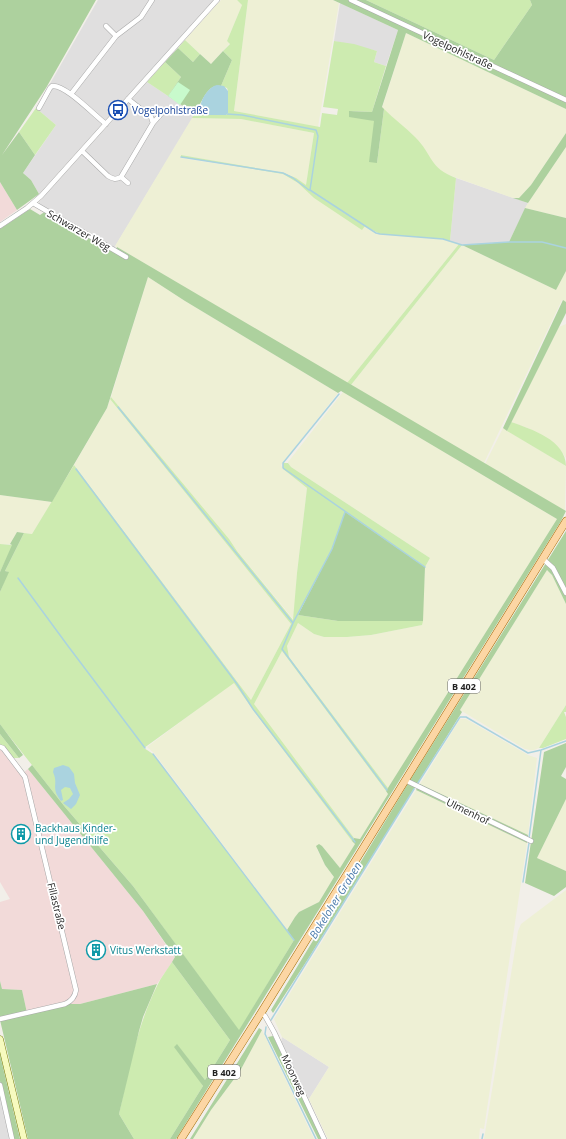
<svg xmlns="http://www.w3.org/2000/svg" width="566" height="1139" font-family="'Open Sans',sans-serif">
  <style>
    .residential { fill: #e0dfdf }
    .commercial { fill: #f2dad9 }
    .farmland { fill: #eef0d5 }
    .grass { fill: #cdebb0 }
    .forest { fill: #add19e }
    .park { fill: #c8facc }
    .water { fill: #aad3df }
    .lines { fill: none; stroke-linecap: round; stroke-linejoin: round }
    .stream { stroke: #aad3df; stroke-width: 1.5 }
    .street-casing { stroke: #a9a9a9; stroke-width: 5.5 }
    .secondary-casing { stroke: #707d05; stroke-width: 7 }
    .primary-casing { stroke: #a06b00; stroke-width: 8 }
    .street { stroke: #fff; stroke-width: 4.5 }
    .secondary { stroke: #f7fabf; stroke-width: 6 }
    .primary { stroke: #fcd6a4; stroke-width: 7 }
    .labels { text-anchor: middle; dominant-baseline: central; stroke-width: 3.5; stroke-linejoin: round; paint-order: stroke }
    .shield { fill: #fff; stroke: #646464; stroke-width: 1 }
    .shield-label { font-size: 9px; font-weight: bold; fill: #222 }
    .street-label { font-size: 10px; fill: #222; stroke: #fff }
    .transit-label { font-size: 10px; fill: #164399; stroke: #fff; text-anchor: start }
    .culture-label { font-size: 10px; fill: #0d838f; stroke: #fff; text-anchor: start }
    .water-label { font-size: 11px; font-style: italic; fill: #4a7aab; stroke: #fff }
  </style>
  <rect width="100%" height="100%" fill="#f2efe9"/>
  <path class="residential" d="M98,0H214L39,194L31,180L23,173L56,125L36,108Z
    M340,3L398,30L386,66L374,62L377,51L334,41Z
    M147,82L195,114L113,250L39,207V202Z
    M456,178L528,203L509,242L462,245L450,241Z
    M282,1037L329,1067L309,1099L281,1043Z
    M0,1096L11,1139H0Z"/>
  <path class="commercial" d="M0,182L17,210L0,222Z
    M0,750L3,751L22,774L28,769L143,911L175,958L157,984L80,1004H65L27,1013L22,990L2,989L0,981V902L10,899L0,882Z"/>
  <path class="farmland" d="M221,0H237L242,5L227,41L230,43L211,64L185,40Z
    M248,0H333L339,3L318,127L234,111Z
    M406,33L566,109V133L531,185L519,198H513L443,173L436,167L415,138L382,108Z
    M192,118L241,119L314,133L306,186L290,175L182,155L181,158L283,174L298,183L314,198L380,234L443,239L459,244L347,383L115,246Z
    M566,147V218L525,208L528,203Z
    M462,245L556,290L566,271V302L562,300L484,463L351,385Z
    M148,277L185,301L338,393L281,465L283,469L307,488L297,573L294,620L111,397Z
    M566,324V458L558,447L530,429L511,422L559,327Z
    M343,392L557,519L388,788L289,657L288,651L287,646L298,623L314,634L324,637H347L371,635L422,625L425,567L430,558L291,467L288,463V462Z
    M110,399L291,624L251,700L74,465L107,408Z
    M503,428L566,466L565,511L485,464Z
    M0,495L52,502L32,534L17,532L10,544H0Z
    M547,570L552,575L566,604V705L539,748L534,750H530L525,749L460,710Z
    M282,651L388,794L360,839L354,838L253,705Z
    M234,682L256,714L355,844L340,868L322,846L317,849L325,865L334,877L319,902L299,912L295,917L287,930L154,753L147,747Z
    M460,719H466L528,755L537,758L528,835L420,784Z
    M416,790L527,843L484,1129L480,1128L479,1139H328L309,1099L329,1067L282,1037L274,1019Z
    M566,799V871L537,858Z
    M566,890V1139H484L518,931L521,924Z
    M262,1030L314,1139H193L211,1110L240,1071Z"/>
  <path class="grass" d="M237,0H248L234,111L320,127L322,113L337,115L338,109L323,107L334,41L354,44L377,51L374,62L386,66L372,112L350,111L374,121L377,163L384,109C394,119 405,127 415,137C433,155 429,168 456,178L450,241L443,239L380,234L365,226L362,230L314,198L298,183L283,174L181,157V155L284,173L296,178L306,185L314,133L241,119L192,118L200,106V110L226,115L228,113V91L227,88L221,86L232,60L223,51L230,44L227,41L242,5Z
    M366,0H530L532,5L494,60Z
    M185,40L200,54L193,62L178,48Z
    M165,62L181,77L168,96L147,82Z
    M36,108L56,125L35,155L19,132Z
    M459,244L462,245L351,385L347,383Z
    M111,397L229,539L237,551L293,620L297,573L307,488L283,469V463H288L291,467L430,558L425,567L345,513L332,549L298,615L338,621H423L422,625L371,635L347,637H324L314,634L298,623L287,646L289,657L388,788L386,791L282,651L254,704L354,838L352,841L256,714L234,683L144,748L153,754L294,940L239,1031L133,886L65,807L2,727L0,724V592L8,572L5,571L24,533L32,534L74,465L251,700L291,624L110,399Z
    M511,422C531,429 566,440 566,466L507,431Z
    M0,544L13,545L0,572Z
    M566,705V712H564L566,717V739L543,748H539Z
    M0,734L19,758H13L0,744Z
    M172,962L230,1040L205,1080L177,1045L203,1086L170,1139H134L119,1114C129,1070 137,1026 157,986C161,977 167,970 172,962Z"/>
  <path class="forest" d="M0,0H96L46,88L2,155L19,132L35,155L23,173L31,180L39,194L17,210L0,182Z
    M333,0H348L566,101V109L406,33L382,107L384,109L377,163L369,162L374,121L349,117V111L372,112L398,30Z
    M353,0H366L494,60L532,5L530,0H566V98Z
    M178,48L193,62L200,54L211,64L223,51L232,60L221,86C207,83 201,104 195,114L168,96L181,77L165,62Z
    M566,133V147L528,203L513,198H519L531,185Z
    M525,208L566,218V271L556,290L462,245L509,242Z
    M30,209L40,215L46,211L115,251L117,247L566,511L561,521L176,1139H170L203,1086L174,1047L177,1044L205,1080L230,1040L172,962L175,957L143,911L28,769L32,765L65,807L133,886L239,1030L294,940L287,930L295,917L299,912L319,902L334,877L325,865L316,846L319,844L322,846L340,868L355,844L352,841L354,838L360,839L388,794L386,791L557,519L341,391L338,393L185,301L148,277L107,408L52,502L0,495V229Z
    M563,300L566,302V313L507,431L503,428Z
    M345,512L425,567L423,621H338L298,615L332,549Z
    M566,531V604L552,575L547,570L460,710L462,712L308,959L273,1013L271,1010L409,782Z
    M17,532L24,533L5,571L9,572L0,592V572L12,545L10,544Z
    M0,724L23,755L19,758L0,734Z
    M566,743V767L561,776L566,779V799L537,858L566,871V887L554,896L525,883L544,752Z
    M420,784L528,835L527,843L416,790Z
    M0,981L2,989L22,990L27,1013L65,1004H80L157,984L143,1017L139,1031L119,1114L134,1139H28L0,1020Z
    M259,1028L262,1030L240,1071L211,1110L193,1139H190Z
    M273,1036L323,1139H318L268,1037Z
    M0,1055L20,1139H14L0,1081Z"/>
  <path class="park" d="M178,82L190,90L180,105L168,96Z"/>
  <path class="water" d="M217,85L224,86L228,91V113L226,115H202C196,106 207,87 217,85Z
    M63,765L69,767L74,774L75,783L80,795L76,804L71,809L63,803L69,799L73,794L70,788L65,787L61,790L63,800L61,801C50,787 59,785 53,772L54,768Z"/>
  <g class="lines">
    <path class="stream" d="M227,114L242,115L316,130L318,136L310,190L376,233L380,234L443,239L462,245L509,242H542L566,248
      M181,157L283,173L293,178L309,190
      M339,394L283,463V468L425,567
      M118,407L293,623
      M76,469L237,684L253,709L355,842
      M345,512L332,549L293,623L282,649L387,790
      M18,578L68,646L145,748
      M153,754L294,940
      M418,783L460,717H466L528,753L541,750L566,741
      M529,838L541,750
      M523,882L529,843
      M271,1020L414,789
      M266,1027L265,1034L316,1139
      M482,1139L483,1134"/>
    <defs>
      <path id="street" d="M351,0L566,100
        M106,26L116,36
        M71,94L116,36L141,17L152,0
        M39,108L50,88L52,86C65,84 94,115 106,124
        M153,123L161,114
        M82,151L108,176C113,179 116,180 121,177L153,123L151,117L128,99
        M121,177L128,183
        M33,203L126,257
        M0,226L27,208L41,196L217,0
        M543,559L553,568L566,593
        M0,747L3,748L25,777L76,990C75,997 72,1001 65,1004L0,1019
        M405,780L531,841
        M261,1013L265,1016L274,1032L324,1139
        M0,1085L12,1139"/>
      <path id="secondary" d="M0,1039L24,1139"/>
      <path id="primary" d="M181,1139L261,1013L566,521"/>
    </defs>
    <use href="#street" class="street-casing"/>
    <use href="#secondary" class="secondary-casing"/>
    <use href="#primary" class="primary-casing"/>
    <use href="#street" class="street"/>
    <use href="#secondary" class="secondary"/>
    <use href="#primary" class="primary"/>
  </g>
  <defs>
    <symbol id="bus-ring" viewBox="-11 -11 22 22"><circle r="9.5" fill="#fff" stroke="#1a4fb4" stroke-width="1.5"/><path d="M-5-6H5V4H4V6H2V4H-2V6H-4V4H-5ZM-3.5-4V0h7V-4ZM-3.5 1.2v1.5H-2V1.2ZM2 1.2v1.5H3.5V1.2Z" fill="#1a4fb4"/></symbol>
    <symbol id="building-ring" viewBox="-11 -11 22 22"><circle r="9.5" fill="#fff" stroke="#0f9aa8" stroke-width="1.5"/><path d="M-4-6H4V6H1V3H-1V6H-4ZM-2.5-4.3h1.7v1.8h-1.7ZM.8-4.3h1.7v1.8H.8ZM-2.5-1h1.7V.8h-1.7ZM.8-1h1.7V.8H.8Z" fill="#0f9aa8"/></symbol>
  </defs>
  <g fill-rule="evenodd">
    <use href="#bus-ring" x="107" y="99" width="22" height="22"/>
    <use href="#building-ring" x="10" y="823" width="22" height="22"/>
    <use href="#building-ring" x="85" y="939" width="22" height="22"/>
  </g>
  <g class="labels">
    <g class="shield">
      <rect x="448" y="679" width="32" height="14" rx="3"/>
      <rect x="208" y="1065" width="32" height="14" rx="3"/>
    </g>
    <g class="shield-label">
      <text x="464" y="686">B 402</text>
      <text x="224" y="1072">B 402</text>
    </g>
    <g class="street-label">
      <text transform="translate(458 50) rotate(25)">Vogelpohlstraße</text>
      <text transform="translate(79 230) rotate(30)">Schwarzer Weg</text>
      <text transform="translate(468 811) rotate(26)">Ulmenhof</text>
      <text transform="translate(57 906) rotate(76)">Fillastraße</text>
      <text transform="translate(294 1075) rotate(65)">Moorweg</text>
    </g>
    <g class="transit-label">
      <text x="132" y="110">Vogelpohlstraße</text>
    </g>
    <g class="culture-label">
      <text x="35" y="828">Backhaus Kinder-<tspan x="35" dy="12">und Jugendhilfe</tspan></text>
      <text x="110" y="950">Vitus Werkstatt</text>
    </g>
    <g class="water-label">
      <text transform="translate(335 900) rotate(-58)">Bokeloher Graben</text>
    </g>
  </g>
</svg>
